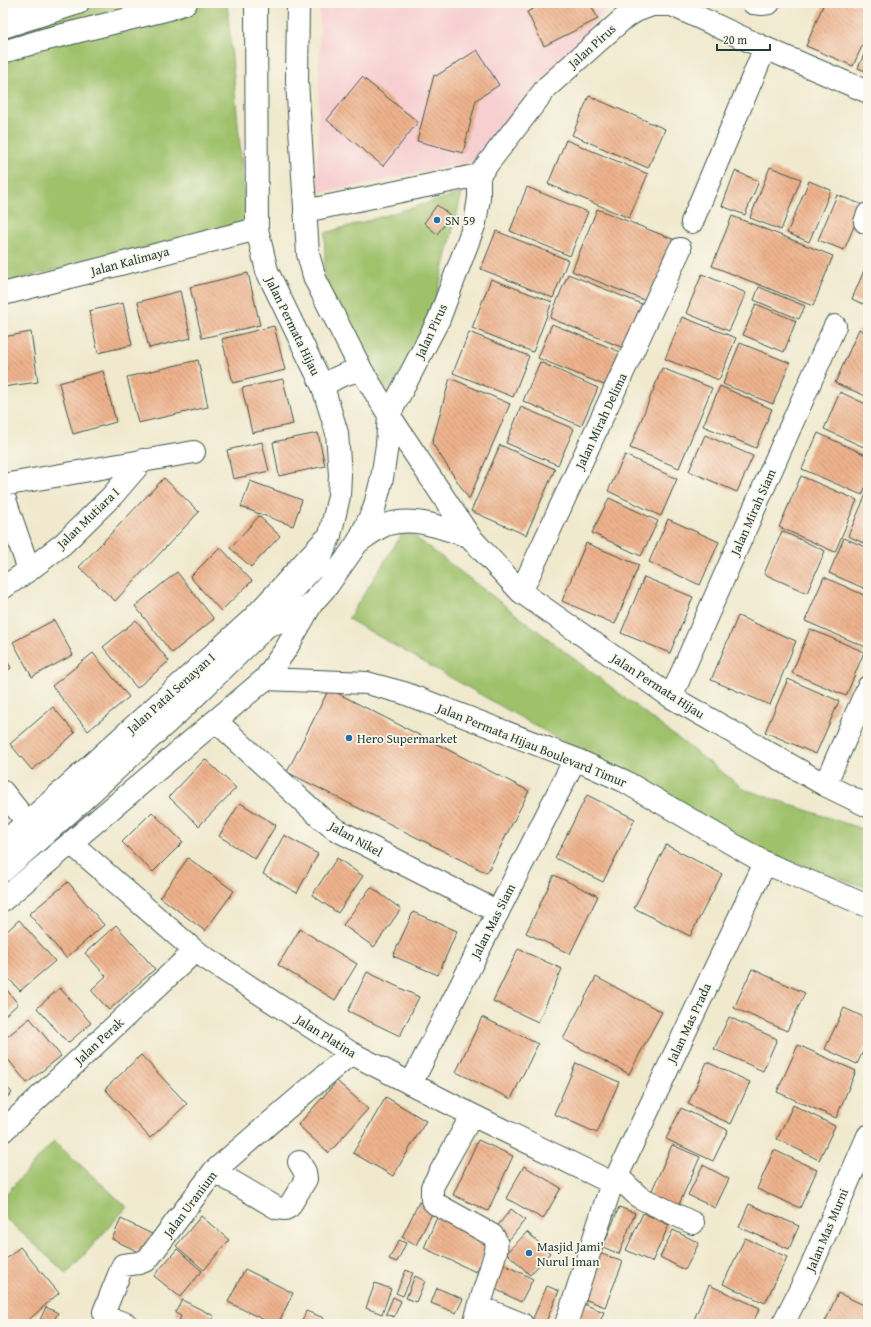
<svg xmlns="http://www.w3.org/2000/svg" width="871" height="1327" font-family="'Gentium Book Plus',serif">
  <style>
    .built { fill: #f7cfd1 }
    .green { fill: #9ec16b; stroke: #5e7f50 }
    .building { fill: url(#building-back-hatch) }
    .lines { fill: none; stroke-linecap: round; stroke-linejoin: round }
    .minor-casing { stroke: #3e574b; stroke-width: 24 }
    .major-casing { stroke: #3e574b; stroke-width: 24 }
    .minor { stroke: #fff; stroke-width: 22 }
    .major { stroke: #fff; stroke-width: 22 }
    .poi-dot { fill: #1f6fb2; stroke: #fbf7ec; stroke-width: 1.5 }
    .labels { text-anchor: middle; dominant-baseline: central; stroke-width: 3.5; stroke-linejoin: round; paint-order: stroke }
    .street-label { font-size: 13px; fill: #1f3d34; stroke: #fbf7ec }
    .poi-label { font-size: 13px; fill: #1f3d34; stroke: #fbf7ec; text-anchor: start }
  </style>
  <defs>
    <pattern id="building-back-hatch" width="6" height="6" patternUnits="userSpaceOnUse"><rect width="6" height="6" fill="#eeb28d"/><path d="M-1 5l2 2M0 0l6 6M5-1l2 2" fill="none" stroke="#c09274"/></pattern>
  </defs>
  <rect width="100%" height="100%" fill="#fbf7ec"/>
  <filter id="ink" filterUnits="userSpaceOnUse"><feTurbulence type="fractalNoise" baseFrequency=".025" numOctaves="2"/><feDisplacementMap in="SourceGraphic" scale="8" xChannelSelector="R" yChannelSelector="G"/><feConvolveMatrix kernelMatrix="1 2 1 2 8 2 1 2 1" color-interpolation-filters="sRGB"/></filter>
  <filter id="wash" filterUnits="userSpaceOnUse"><feTurbulence type="fractalNoise" baseFrequency=".012" numOctaves="4" result="noise"/><feDisplacementMap in="SourceGraphic" scale="16" xChannelSelector="R" yChannelSelector="G"/><feGaussianBlur stdDeviation="0.9" result="paint"/><feColorMatrix in="noise" values="0 0 0 0 0 0 0 0 0 0 0 0 0 0 0 0 0 1.4 0 .05"/><feComposite in="paint" operator="in"/></filter>
  <g filter="url(#wash)">
    <rect width="100%" height="100%" fill="#f0e9ce"/>
    <path class="built" d="M320,3H612L471,162L317,194Z"/>
    <path class="green" d="M99,3H227L247,223L3,283V32Z
      M462,193L430,323L383,402L324,281L325,233Z
      M405,529L744,789L868,831V888L748,847L348,619Z
      M54,1141L127,1207L67,1274L3,1216V1197Z"/>
    <g id="blocks">
      <path class="building" d="M545,3H590L598,19L544,46L527,12Z
        M824,3H865L868,4V33L853,66L806,46Z
        M868,45V72L858,68Z
        M477,50L499,85L476,100L463,153L417,141L434,75L436,76Z
        M362,77L418,122L383,166L327,120Z
        M589,96L665,129L648,168L572,135Z
        M566,140L648,174L629,218L548,184Z
        M770,167L801,179L781,230L750,218Z
        M735,171L759,181L745,215L722,206Z
        M809,181L831,190L809,242L787,233Z
        M527,187L588,212L570,256L510,231Z
        M837,195L863,205L844,250L818,240Z
        M437,205L451,216L437,234L424,223Z
        M597,209L675,240L649,302L572,271Z
        M732,216L833,256L813,306L712,266Z
        M496,231L568,260L553,298L481,269Z
        M868,261V306L852,299Z
        M248,273L260,325L202,338L190,287Z
        M568,274L644,305L626,349L550,318Z
        M702,274L746,293L729,331L686,313Z
        M491,279L552,302L533,352L472,328Z
        M759,287L805,306L799,319L754,300Z
        M180,291L191,338L149,348L138,302Z
        M123,303L132,345L98,353L89,311Z
        M756,304L796,321L784,352L743,335Z
        M682,317L736,338L719,380L665,359Z
        M552,324L623,353L609,387L538,358Z
        M274,326L285,370L233,383L222,339Z
        M859,329L868,334V397L835,383Z
        M31,332L38,382L3,387V337Z
        M469,332L529,356L513,397L453,373Z
        M740,343L790,363L773,404L723,384Z
        M198,360L208,407L138,423L127,377Z
        M540,362L598,388L581,426L523,401Z
        M662,368L712,388L679,468L630,448Z
        M103,371L116,422L73,434L59,383Z
        M450,378L510,404L469,499L432,443Z
        M283,379L293,424L252,433L242,388Z
        M720,386L772,409L756,448L703,426Z
        M840,392L868,405V449L824,429Z
        M521,407L574,429L558,465L506,443Z
        M318,433L325,466L279,476L273,442Z
        M818,433L868,456V481L862,495L802,469Z
        M705,435L753,456L737,492L689,471Z
        M262,442L269,471L233,479L227,450Z
        M500,445L555,469L526,535L471,511Z
        M625,455L677,479L661,516L608,491Z
        M801,476L857,500L835,552L779,527Z
        M164,478L199,512L115,601L79,567Z
        M250,481L302,500L293,526L241,507Z
        M866,494L868,495V545L848,536Z
        M609,498L658,521L641,556L592,533Z
        M259,516L280,536L251,567L230,548Z
        M668,519L719,542L700,585L649,562Z
        M782,531L825,551L807,593L764,574Z
        M844,538L868,548V590L829,573Z
        M586,543L639,565L615,624L562,601Z
        M220,547L252,581L221,611L190,577Z
        M177,572L214,619L172,653L135,606Z
        M644,577L693,597L670,653L621,633Z
        M824,577L868,597V648L805,621Z
        M738,616L796,641L770,705L711,680Z
        M54,620L73,655L32,677L13,642Z
        M136,620L169,661L137,688L103,647Z
        M810,629L864,652L846,696L792,673Z
        M93,653L129,697L88,731L52,686Z
        M3,655L11,668L3,673Z
        M788,679L839,701L816,754L765,732Z
        M329,689L529,791L487,873L287,772Z
        M53,707L75,733L32,770L10,744Z
        M205,759L236,788L199,826L169,797Z
        M587,795L635,819L603,882L555,858Z
        M240,803L276,825L255,859L219,836Z
        M152,812L183,842L153,872L122,842Z
        M284,835L318,854L297,893L263,874Z
        M666,845L722,874L690,936L634,908Z
        M188,858L234,891L205,931L160,897Z
        M337,858L363,876L338,913L312,895Z
        M554,875L598,896L570,954L526,933Z
        M68,882L104,925L66,958L29,914Z
        M371,887L401,909L374,947L343,925Z
        M413,912L457,931L438,975L393,956Z
        M19,920L55,961L20,991L3,972V935Z
        M116,925L155,969L109,1010L91,990L106,976L85,953Z
        M300,929L357,964L335,1000L278,965Z
        M518,949L562,969L538,1022L493,1001Z
        M752,969L805,993L787,1031L734,1008Z
        M367,972L419,997L400,1036L348,1011Z
        M596,977L662,1012L629,1074L563,1039Z
        M3,985L18,1004L3,1017Z
        M60,988L91,1023L68,1043L37,1008Z
        M844,1008L868,1019V1041L857,1064L825,1049Z
        M482,1017L538,1044L511,1099L456,1072Z
        M729,1017L777,1039L763,1071L714,1049Z
        M30,1018L61,1056L27,1083L3,1053V1040Z
        M798,1045L856,1071L836,1118L777,1092Z
        M141,1055L187,1104L150,1138L105,1089Z
        M707,1062L750,1082L731,1124L688,1104Z
        M576,1063L619,1082L597,1133L554,1114Z
        M337,1081L368,1109L329,1153L298,1125Z
        M3,1082L12,1093L3,1101Z
        M386,1097L426,1121L393,1176L353,1153Z
        M793,1105L835,1126L819,1160L777,1139Z
        M681,1108L728,1130L713,1161L666,1139Z
        M478,1140L513,1156L488,1211L453,1195Z
        M672,1145L700,1157L677,1209L649,1197Z
        M774,1150L817,1170L800,1208L757,1189Z
        M703,1165L729,1179L715,1208L688,1195Z
        M524,1166L561,1188L543,1219L506,1198Z
        M419,1202L434,1210L416,1245L402,1237Z
        M749,1204L799,1226L789,1249L739,1227Z
        M619,1207L635,1213L619,1254L603,1247Z
        M511,1209L525,1220L509,1240L495,1229Z
        M643,1213L669,1225L652,1262L626,1250Z
        M438,1215L491,1239L476,1272L424,1248Z
        M201,1216L229,1240L204,1270L176,1246Z
        M121,1219L152,1234L143,1254L112,1239Z
        M673,1230L699,1243L685,1270L660,1257Z
        M527,1232L550,1253L530,1275L507,1253Z
        M745,1238L787,1257L765,1303L723,1284Z
        M399,1240L406,1243L397,1262L389,1259Z
        M20,1247L59,1293L24,1324H3V1262Z
        M177,1249L202,1271L180,1297L154,1276Z
        M597,1252L623,1262L605,1307L579,1297Z
        M503,1264L533,1279L521,1302L491,1287Z
        M245,1269L293,1293L278,1324H272L228,1302Z
        M406,1270L413,1273L403,1296L396,1293Z
        M415,1276L425,1281L416,1302L406,1298Z
        M375,1283L391,1289L382,1314L366,1308Z
        M709,1285L760,1308L752,1324H692Z
        M547,1286L559,1291L545,1324H534L531,1323Z
        M437,1288L463,1299L456,1313L431,1303Z
        M838,1293L868,1307V1321L866,1324H824Z
        M393,1297L401,1301L394,1317L386,1314Z
        M182,1300L214,1316L210,1324H178L181,1316L175,1313Z
        M578,1302L604,1312L599,1324H569Z
        M46,1307L58,1313L52,1324H38Z
        M306,1311L324,1318L321,1324H301Z"/>
    </g>
  </g>
  <g filter="url(#ink)">
    <use href="#blocks" fill-opacity="0" stroke="#3e574b" stroke-width="1"/>
    <g class="lines">
      <defs>
        <path id="minor" d="M753,3L762,4L769,3
          M3,12L31,3
          M3,52L43,40L169,9L186,3
          M868,92L765,48L672,5H652L636,11L623,19L547,87L479,175V198L475,223L439,319L389,415L470,537L521,592L671,697L825,785L868,806
          M305,211L479,175
          M692,222L765,48
          M865,222L868,214
          M3,294L257,229
          M3,485L194,452
          M3,494L29,570L3,588
          M358,542C367,536 376,529 385,525C414,515 443,528 470,537
          M29,570L63,544L112,496L143,460
          M521,592L680,249
          M265,679L367,683L404,693L575,759L624,781L765,863L868,906
          M671,697L835,326
          M216,721L322,819L335,829L498,912
          M825,785L868,687
          M3,792L27,822
          M3,843L36,815L249,622C277,594 302,563 330,535
          M71,843L195,951L351,1053L472,1115L612,1183
          M3,900L265,679L286,649L312,603
          M411,1084L575,759
          M472,1115L432,1187V1200L436,1204L492,1235C497,1240 497,1244 496,1251L474,1324
          M3,1131L195,951
          M214,1171L277,1208L285,1209L289,1207L306,1179L305,1172L299,1162
          M617,1176L639,1197L693,1223
          M480,1307L522,1324
          M126,1324L106,1317L104,1312L122,1267L123,1265L139,1263L147,1260L214,1171L351,1053
          M566,1324L612,1183L617,1176L765,863
          M783,1324L807,1276L868,1136"/>
        <path id="major" d="M256,3L257,229L267,271L323,387L337,433L340,475L339,496L334,518L330,535L319,562L273,610L268,625
          M3,27L78,3
          M323,387C335,377 346,372 362,371
          M3,871L62,819L181,710L268,625L283,621L312,603L328,585L358,542L374,509L382,478L387,445L389,415L362,371L315,279L308,254L297,81L298,3"/>
      </defs>
      <use href="#minor" class="minor-casing"/>
      <use href="#major" class="major-casing"/>
      <use href="#minor" class="minor"/>
      <use href="#major" class="major"/>
    </g>
  </g>
  <g class="poi-dot">
    <circle cx="437" cy="220" r="4"/>
    <circle cx="349" cy="738" r="4"/>
    <circle cx="529" cy="1253" r="4"/>
  </g>
  <g class="labels">
    <g class="street-label">
      <text transform="translate(592 46) rotate(-42)">Jalan Pirus</text>
      <text transform="translate(130 261) rotate(-15)">Jalan Kalimaya</text>
      <text transform="translate(293 326) rotate(64)">Jalan Permata Hijau</text>
      <text transform="translate(431 331) rotate(-65)">Jalan Pirus</text>
      <text transform="translate(601 421) rotate(-65)">Jalan Mirah Delima</text>
      <text transform="translate(753 512) rotate(-66)">Jalan Mirah Siam</text>
      <text transform="translate(88 518) rotate(-44)">Jalan Mutiara I</text>
      <text transform="translate(658 686) rotate(33)">Jalan Permata Hijau</text>
      <text transform="translate(171 693) rotate(-42)">Jalan Patal Senayan I</text>
      <text transform="translate(532 745) rotate(22)">Jalan Permata Hijau Boulevard Timur</text>
      <text transform="translate(356 839) rotate(29)">Jalan Nikel</text>
      <text transform="translate(493 921) rotate(-63)">Jalan Mas Siam</text>
      <text transform="translate(689 1023) rotate(-65)">Jalan Mas Prada</text>
      <text transform="translate(326 1036) rotate(32)">Jalan Platina</text>
      <text transform="translate(99 1041) rotate(-43)">Jalan Perak</text>
      <text transform="translate(190 1204) rotate(-53)">Jalan Uranium</text>
      <text transform="translate(827 1230) rotate(-67)">Jalan Mas Murni</text>
    </g>
    <g class="poi-label">
      <text x="445" y="220">SN 59</text>
      <text x="357" y="738">Hero Supermarket</text>
      <text x="537" y="1246">Masjid Jami'<tspan x="537" dy="15">Nurul Iman</tspan></text>
    </g>
  </g>
  <rect width="871" height="1327" fill="none" stroke="#fbf7ec" stroke-width="16"/>
  <path d="M717 44v6h53v-6" fill="none" stroke="#1f3d34" stroke-width="2"/>
  <text x="723" y="44" font-size="12" fill="#1f3d34" stroke="#fbf7ec" stroke-width="3" paint-order="stroke">20 m</text>
</svg>
